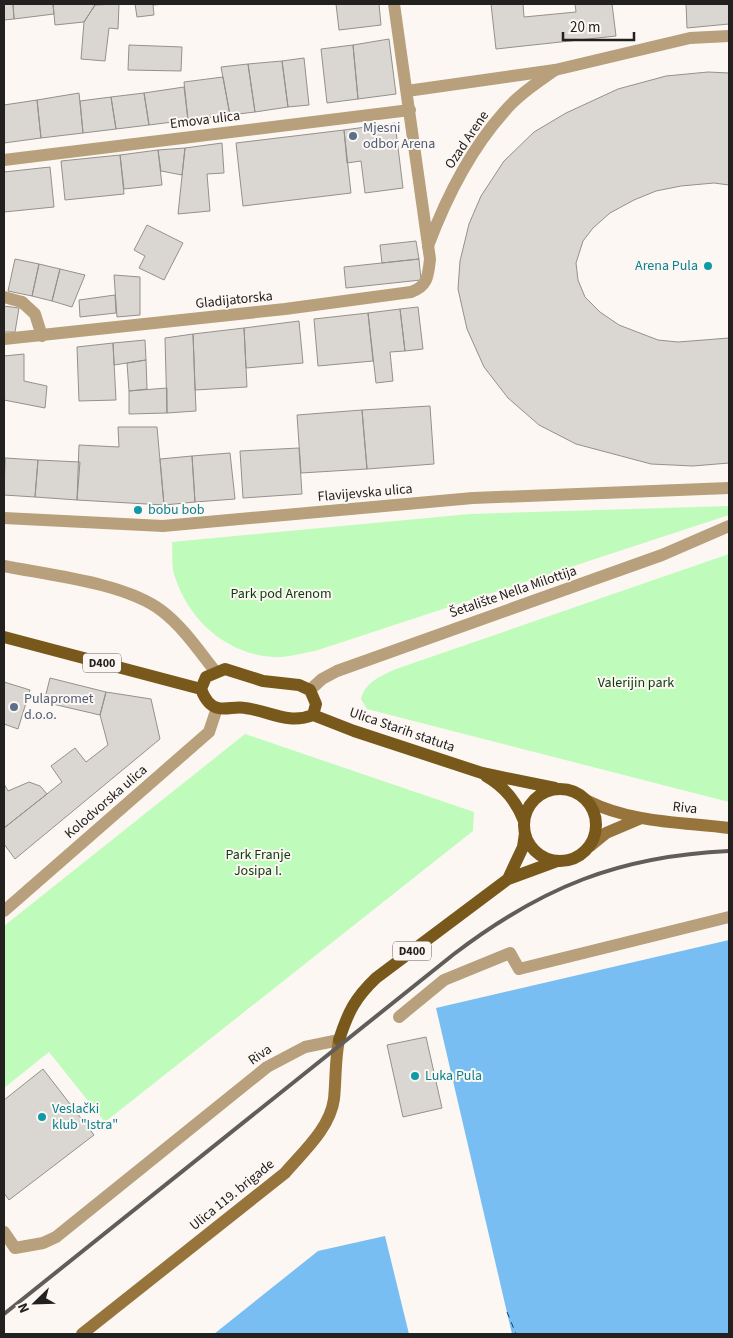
<svg xmlns="http://www.w3.org/2000/svg" width="733" height="1338" font-family="'Source Sans 3',sans-serif">
  <style>
    .green { fill: #bffbba }
    .water { fill: #79bef2 }
    .lines { fill: none; stroke-linecap: round; stroke-linejoin: round }
    .ferry { stroke: #004b74; stroke-width: 1; stroke-dasharray: 6 5; stroke-linecap: butt }
    .building { fill: #dad6d2; stroke: #94918c }
    .pedestrian { stroke: #b7a07b; stroke-width: 12 }
    .minor { stroke: #b7a07b; stroke-width: 12 }
    .secondary { stroke: #97743b; stroke-width: 12 }
    .primary { stroke: #79581c; stroke-width: 12 }
    .rail { stroke: #605d5b; stroke-width: 4 }
    .service-dot { fill: #5c6f8a; stroke: #fcf7f3; stroke-width: 2 }
    .culture-dot { fill: #0f9aa8; stroke: #fcf7f3; stroke-width: 2 }
    .labels { text-anchor: middle; dominant-baseline: central; stroke-width: 4; stroke-linejoin: round; paint-order: stroke }
    .shield { fill: #fcf7f3; stroke: #64615f; stroke-width: 1 }
    .shield-label { font-size: 12px; font-weight: bold; fill: #232120 }
    .street-label { font-size: 14px; fill: #232120; stroke: #fcf7f3 }
    .service-label { font-size: 14px; fill: #4e5e75; stroke: #fcf7f3; text-anchor: start }
    .culture-label { font-size: 14px; fill: #0d838f; stroke: #fcf7f3; text-anchor: start }
    .park-label { font-size: 14px; fill: #0a3c0a; stroke: #fcf7f3 }
  </style>
  <rect width="100%" height="100%" fill="#fcf7f3"/>
  <path class="green" d="M729,506V515L315,651C302,653 286,658 273,657C226,654 189,620 175,577C171,567 173,553 172,542L470,514Z
    M729,554V802L367,709L361,699C365,682 381,676 396,669Z
    M245,734L474,812L473,831L105,1122L49,1052L4,1088V926Z"/>
  <path class="water" d="M729,940V1334H512L436,1008Z
    M385,1236L409,1334H214L318,1251Z"/>
  <g class="lines">
    <path class="ferry" d="M507,1312L516,1334"/>
  </g>
  <path class="building" d="M4,4H13L14,19L4,20Z
    M13,4H53L54,14L14,19Z
    M53,4H95V5L84,22L55,25Z
    M119,4L118,29L109,28L105,61L81,59L84,22L95,5Z
    M135,4H166L153,5L154,15L137,17Z
    M336,4H379L381,25L339,30Z
    M491,4H523L524,17L576,12L575,4H612L616,36L496,49Z
    M686,4H729V24L687,28Z
    M389,39L396,94L358,99L353,45Z
    M129,45L182,47L181,71L128,70Z
    M353,45L358,99L327,103L321,49Z
    M304,58L309,105L288,107L282,61Z
    M282,61L288,107L255,112L248,64Z
    M248,64L255,112L230,115L221,67Z
    M708,72L729,73V185L714,183L681,186L656,191L634,200L610,213L593,228L583,241L576,263L578,280L585,297L600,312L619,325L658,340L678,342L729,338V463L693,466L651,464L576,444L539,425L508,398L484,367L467,329L458,289L460,261L469,224L481,196L504,161L534,132L566,113L618,89L666,76Z
    M223,77L230,115L188,120L184,82Z
    M184,87L188,120L149,125L144,93Z
    M79,93L83,133L41,138L37,100Z
    M144,93L149,125L116,129L111,97Z
    M111,97L116,129L83,133L80,101Z
    M37,100L41,138L4,143V105Z
    M395,123L403,188L365,193L361,161L347,163L344,130Z
    M344,130L351,193L243,206L236,143Z
    M222,143L224,173L207,174L210,211L178,214L185,148Z
    M185,148L182,175L161,171L158,150Z
    M158,150L162,185L124,189L120,155Z
    M120,155L124,194L65,200L61,161Z
    M50,167L54,207L4,212V172Z
    M147,225L183,243L164,280L139,268L145,256L134,250Z
    M416,241L419,259L382,263L380,245Z
    M15,259L39,264L32,296L8,291Z
    M419,259L421,280L346,288L344,267Z
    M39,264L60,269L52,301L32,296Z
    M60,269L85,275L72,307L52,301Z
    M114,275L140,277V315L117,317Z
    M115,295L116,313L80,317L79,300Z
    M4,306L19,308L15,332H4Z
    M418,307L423,349L405,351L400,309Z
    M400,309L405,351L390,352L393,381L376,383L368,313Z
    M368,313L373,361L318,366L314,319Z
    M299,321L303,363L246,368L244,328Z
    M244,328L247,387L195,390L193,334Z
    M193,334L196,411L167,413L165,338Z
    M145,340L146,360L114,365L113,343Z
    M113,343L116,400L79,401L77,347Z
    M24,354V381L47,386L45,408L4,400V356Z
    M146,360L147,389L129,391L127,363Z
    M167,388V413L129,414V391Z
    M430,406L434,464L367,469L362,410Z
    M362,410L367,469L301,473L297,415Z
    M118,427H157L164,505L77,500L79,445L119,447Z
    M299,448L302,494L243,498L240,451Z
    M230,453L235,499L195,502L192,456Z
    M192,456L195,502L164,505L160,459Z
    M5,458L38,460L35,497L4,495Z
    M38,460L80,462L77,500L35,497Z
    M50,678L106,692L100,715L44,702Z
    M4,682L30,690L18,729L4,724Z
    M106,692L151,699L160,739L15,859L4,844V828L62,782L51,766L75,748L86,762L108,745L100,715Z
    M29,782L40,786L47,794L4,828V784L8,791Z
    M426,1037L442,1108L403,1117L387,1045Z
    M43,1069L94,1135L9,1200L4,1193V1100Z"/>
  <g class="lines">
    <path class="pedestrian" d="M428,246C446,198 470,150 504,112C518,95 537,83 555,70
      M4,297L22,302
      M399,1017L444,980L510,953L519,969L729,917"/>
    <path class="minor" d="M407,91L555,70L690,38L729,36
      M4,160L410,110
      M22,302L35,314L42,336
      M4,339L285,309L411,292C428,286 428,276 430,259L394,4
      M4,518L163,526L473,498L729,488
      M4,566C49,575 126,583 162,611C183,627 199,651 215,671
      M310,690L322,679L337,671L662,555L729,526
      M4,911L209,732L217,708
      M4,1232L15,1248L43,1243L56,1237L267,1067L305,1047L339,1040"/>
    <path class="secondary" d="M588,801C632,823 681,822 729,828
      M590,846L606,833L639,819
      M82,1334L285,1173C304,1151 330,1128 334,1099C336,1079 335,1059 339,1040"/>
    <path class="primary" d="M4,637L201,689
      M313,715L316,704L310,690L299,685L263,681L225,669L206,677L201,689C204,697 209,706 218,708C227,710 236,706 245,708C270,711 288,725 313,715L354,731L482,773L555,788
      M486,776C505,787 516,801 524,821
      M524 825a36 36 0 1 1 72 0a36 36 0 1 1-72 0Z
      M508,879L523,847L525,833
      M339,1040C348,1012 355,998 376,978L508,879L557,861"/>
    <path class="rail" d="M4,1314L454,954C542,887 619,856 729,851"/>
  </g>
  <g class="service-dot">
    <circle cx="353" cy="136" r="5"/>
    <circle cx="14" cy="707" r="5"/>
  </g>
  <g class="culture-dot">
    <circle cx="708" cy="266" r="5"/>
    <circle cx="138" cy="510" r="5"/>
    <circle cx="415" cy="1076" r="5"/>
    <circle cx="42" cy="1117" r="5"/>
  </g>
  <g class="labels">
    <g class="shield">
      <rect x="83" y="653.5" width="38" height="19" rx="4"/>
      <rect x="393" y="941.5" width="38" height="19" rx="4"/>
    </g>
    <g class="shield-label">
      <text x="102" y="663">D400</text>
      <text x="412" y="951">D400</text>
    </g>
    <g class="street-label">
      <text transform="translate(205 120) rotate(-7)">Emova ulica</text>
      <text transform="translate(467 140) rotate(-56)">Ozad Arene</text>
      <text transform="translate(234 300) rotate(-6)">Gladijatorska</text>
      <text transform="translate(365 493) rotate(-5)">Flavijevska ulica</text>
      <text transform="translate(513 592) rotate(-19)">Šetalište Nella Milottija</text>
      <text transform="translate(402 730) rotate(19)">Ulica Starih statuta</text>
      <text transform="translate(106 802) rotate(-41)">Kolodvorska ulica</text>
      <text transform="translate(685 808) rotate(6)">Riva</text>
      <text transform="translate(260 1055) rotate(-35)">Riva</text>
      <text transform="translate(232 1195) rotate(-39)">Ulica 119. brigade</text>
    </g>
    <g class="service-label">
      <text x="363" y="128">Mjesni<tspan x="363" dy="16">odbor Arena</tspan></text>
      <text x="24" y="699">Pulapromet<tspan x="24" dy="16">d.o.o.</tspan></text>
    </g>
    <g class="culture-label">
      <text x="698" y="266" text-anchor="end">Arena Pula</text>
      <text x="148" y="510">bobu bob</text>
      <text x="425" y="1076">Luka Pula</text>
      <text x="52" y="1109">Veslački<tspan x="52" dy="16">klub "Istra"</tspan></text>
    </g>
    <g class="park-label">
      <text x="281" y="594">Park pod Arenom</text>
      <text x="636" y="683">Valerijin park</text>
      <text x="258" y="855">Park Franje<tspan x="258" dy="16">Josipa I.</tspan></text>
    </g>
  </g>
  <rect width="733" height="1338" fill="none" stroke="#232120" stroke-width="10"/>
  <g transform="translate(35 1303) rotate(247)" stroke="#fcf7f3" stroke-width="4" paint-order="stroke">
  <path d="M0-4L9 19L0 12L-9 19Z" fill="#232120"/>
  <text y="-8" font-size="14" font-weight="bold" text-anchor="middle" fill="#232120">N</text>
  </g>
  <path d="M563 32v8h71v-8" fill="none" stroke="#232120" stroke-width="2.5"/>
  <text x="570" y="32" font-size="15" fill="#232120" stroke="#fcf7f3" stroke-width="4" paint-order="stroke">20 m</text>
</svg>
